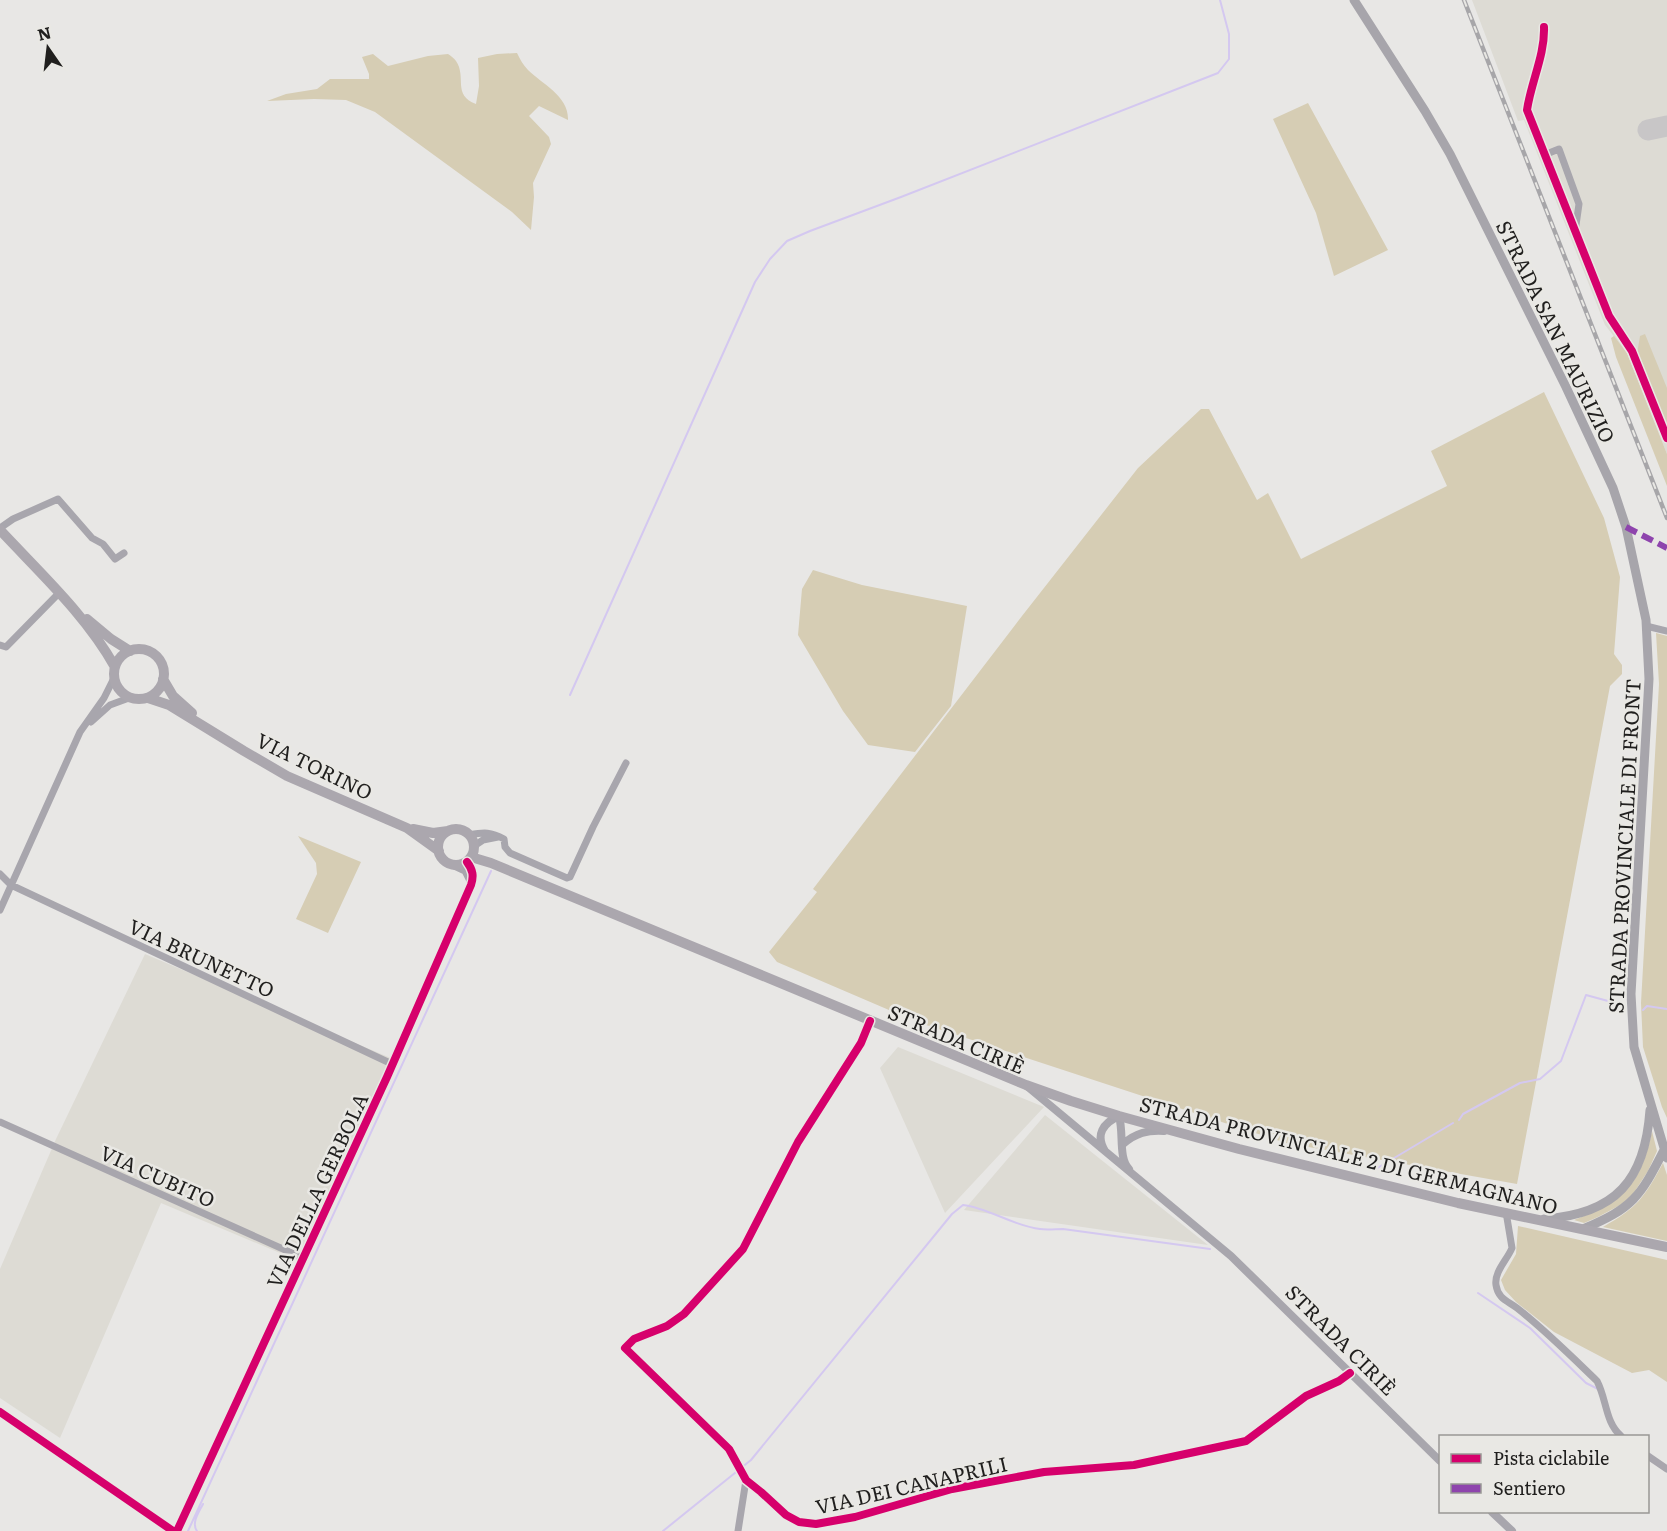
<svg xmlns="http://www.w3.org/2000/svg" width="1667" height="1531" font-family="Literata,serif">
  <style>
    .built { fill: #dddbd4 }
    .green { fill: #d6cdb4 }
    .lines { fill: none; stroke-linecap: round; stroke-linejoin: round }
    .stream { stroke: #d4c8f0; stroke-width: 2 }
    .taxiway { stroke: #c8c6c7; stroke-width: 21 }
    .minor { stroke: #a8a6ad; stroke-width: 7 }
    .tertiary { stroke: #a8a6ad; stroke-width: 8 }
    .secondary { stroke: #a7a5ab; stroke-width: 9 }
    .primary { stroke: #aba7ae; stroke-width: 10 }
    .rail-casing { stroke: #a7a6a9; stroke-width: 4.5 }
    .rail { stroke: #e9e8e4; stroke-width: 2; stroke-dasharray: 7; stroke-linecap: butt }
    .quiet { stroke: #8e44ad; stroke-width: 6; stroke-dasharray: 12 6; stroke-linecap: butt }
    .cycleway-casing { stroke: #e9e8e4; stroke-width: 11 }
    .cycleway { stroke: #d6006c; stroke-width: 8 }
    .labels { text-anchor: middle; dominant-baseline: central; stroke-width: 5; stroke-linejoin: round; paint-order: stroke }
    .street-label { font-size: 20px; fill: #201f1e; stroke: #e9e8e4 }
  </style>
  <rect width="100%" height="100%" fill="#e8e7e5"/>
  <path class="built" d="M1472,0H1667V454L1627,353L1605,325L1524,120L1518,121Z
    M145,954L393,1059L299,1261L161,1203L60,1438L0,1398V1269L56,1139Z
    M898,1047L1044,1107L945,1213L880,1068Z
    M1045,1115L1208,1245L964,1210Z"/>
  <path class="green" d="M517,53C520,59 523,65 528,70C542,84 569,96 568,120L539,106L529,116L549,137L551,144L533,183L534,197L531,230L512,212L375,112L346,100L314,99L267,101L286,94L317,89L330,79H369V74L362,57L373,54L388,66L428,56L448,54C451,56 454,58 456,61C467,77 452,95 476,104L479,86L478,58L497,54Z
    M1308,103L1388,250L1334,276L1316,213L1273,119Z
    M1645,334L1667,388V429L1637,354L1640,336Z
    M1614,336L1627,353L1667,454V486L1616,357L1611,338Z
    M1544,392L1604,518L1620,577L1614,654L1622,665V674L1610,686L1517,1184L1286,1143L917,1022L777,962L769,952L817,892L813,889L1022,616L1138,468L1201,409H1209L1257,500L1268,493L1301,559L1447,486L1431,451Z
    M813,570L862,585L967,606L951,706L915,752L868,745L843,711L798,635L802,589Z
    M1656,633L1667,636V1118L1662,1107L1643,1047L1641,1003L1659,684Z
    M298,836L361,862L328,933L296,919L317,874L316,863Z
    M1652,1131L1657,1151L1648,1171L1633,1194L1622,1204L1598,1217L1584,1223L1574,1220C1624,1202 1641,1184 1652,1131Z
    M1663,1163L1667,1175V1241L1603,1227C1638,1207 1644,1198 1663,1163Z
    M1518,1226L1667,1260V1382L1649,1370L1632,1373L1554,1332L1516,1302L1505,1290L1501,1280L1516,1254Z"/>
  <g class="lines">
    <path class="stream" d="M570,695L755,282L770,259L787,241L810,231L901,197L1218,73L1229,59V34L1220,0
      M1643,1010L1647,1006L1667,1009
      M1459,1120L1463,1114L1520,1083L1540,1079L1561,1061L1586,995L1619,1004
      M1374,1170L1453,1123
      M1478,1293L1530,1328L1586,1383L1598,1389
      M188,1531L491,871
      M197,1531C191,1523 199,1512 203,1504
      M663,1531L751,1460L952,1214L963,1205C989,1208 1013,1226 1040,1229C1047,1230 1056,1229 1063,1229L1210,1249"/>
    <path class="taxiway" d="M1648,130L1667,126"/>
    <path class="minor" d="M1544,27C1545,55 1531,82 1527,110L1609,316L1632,351L1667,438
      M1544,155L1559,149L1579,204L1575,232
      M0,528L13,519L58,499L92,538L103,544L115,559L124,553
      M1646,626L1667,631
      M0,645L6,647L59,593
      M91,722L110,705L129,698
      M470,835C484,832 491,832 504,839L505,847L510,853L567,878L570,877L593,827L626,763
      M474,846L483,840L498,837
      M450,864L465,871L471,883
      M0,874L11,885L392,1064
      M0,910L80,732L104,698L114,678
      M870,1021L861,1043L798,1142L743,1249L684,1314L667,1326L634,1339L625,1348L729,1449L746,1480L761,1492L786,1515L799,1522L816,1524L855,1517L952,1489L1044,1472L1134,1465L1246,1441L1306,1396L1339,1381L1350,1373
      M0,1122L303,1258
      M1506,1212L1512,1248C1507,1260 1494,1272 1496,1285C1498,1299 1508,1301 1517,1308C1545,1330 1571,1356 1597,1381C1607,1400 1605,1422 1621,1436
      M1648,1456L1667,1469
      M177,1531L387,1077L471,885C474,876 473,870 467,862
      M738,1531L746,1480"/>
    <path class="tertiary" d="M1028,1087L1231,1256L1440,1461
      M1123,1144C1136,1133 1147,1130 1164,1131
      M1105,1151C1095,1135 1103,1123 1119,1116C1124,1133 1118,1158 1129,1169
      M0,1412L173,1531
      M1492,1512L1512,1531"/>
    <path class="secondary" d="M1354,0L1425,111L1450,154L1566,387L1613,488L1626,527L1646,620L1649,679L1631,994L1634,1047L1667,1158
      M1544,1219C1616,1214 1645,1180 1650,1110
      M1583,1229C1633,1208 1640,1197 1664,1150"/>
    <path class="primary" d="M0,530C40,573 86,615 115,667
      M87,619L111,639L130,651
      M114 674a25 25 0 1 1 50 0a25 25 0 1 1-50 0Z
      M163,679L173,696L192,713
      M148,698L169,705L244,751L287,776L407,828L439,851
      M413,829L433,833L448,831
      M438 847a18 18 0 1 1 36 0a18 18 0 1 1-36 0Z
      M471,857L491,863L1026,1085L1071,1101L1119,1116L1239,1149L1458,1203L1667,1247"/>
    <defs>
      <path id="rail" d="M1464,0L1667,518"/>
    </defs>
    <use href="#rail" class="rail-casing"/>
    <use href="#rail" class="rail"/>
    <path class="quiet" d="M1626,527L1667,548"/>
    <defs>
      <path id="cycleway" d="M1544,27C1545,55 1531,82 1527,110L1609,316L1632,351L1667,438
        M870,1021L861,1043L798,1142L743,1249L684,1314L667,1326L634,1339L625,1348L729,1449L746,1480L761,1492L786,1515L799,1522L816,1524L855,1517L952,1489L1044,1472L1134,1465L1246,1441L1306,1396L1339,1381L1350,1373
        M0,1412L173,1531
        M177,1531L387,1077L471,885C474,876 473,870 467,862"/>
    </defs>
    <use href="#cycleway" class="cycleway-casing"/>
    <use href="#cycleway" class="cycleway"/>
  </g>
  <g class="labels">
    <g class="street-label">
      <text transform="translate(1557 331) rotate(64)">STRADA SAN MAURIZIO</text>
      <text transform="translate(315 765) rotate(26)">VIA TORINO</text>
      <text transform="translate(1623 846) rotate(-87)">STRADA PROVINCIALE DI FRONT</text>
      <text transform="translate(202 957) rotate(25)">VIA BRUNETTO</text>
      <text transform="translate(957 1038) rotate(23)">STRADA CIRIÈ</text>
      <text transform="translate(1349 1154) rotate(14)">STRADA PROVINCIALE 2 DI GERMAGNANO</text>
      <text transform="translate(158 1175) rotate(24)">VIA CUBITO</text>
      <text transform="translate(316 1190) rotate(-65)">VIA DELLA GERBOLA</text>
      <text transform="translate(1342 1339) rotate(45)">STRADA CIRIÈ</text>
      <text transform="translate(911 1484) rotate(-13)">VIA DEI CANAPRILI</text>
    </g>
  </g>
  <rect x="1439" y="1435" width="210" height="78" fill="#e9e8e4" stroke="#999895" stroke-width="1.5"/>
  <rect x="1451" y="1454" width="30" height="9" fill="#d6006c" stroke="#999895" stroke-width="1.5"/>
  <text x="1493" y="1465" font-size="18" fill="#201f1e">Pista ciclabile</text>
  <rect x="1451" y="1484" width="30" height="9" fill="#8e44ad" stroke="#999895" stroke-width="1.5"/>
  <text x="1493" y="1495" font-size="18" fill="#201f1e">Sentiero</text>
  <g transform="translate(48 48) rotate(346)" stroke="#e9e8e4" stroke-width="4.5" paint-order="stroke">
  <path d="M0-4.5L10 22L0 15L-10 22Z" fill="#201f1e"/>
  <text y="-9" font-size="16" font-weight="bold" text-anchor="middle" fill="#201f1e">N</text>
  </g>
</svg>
